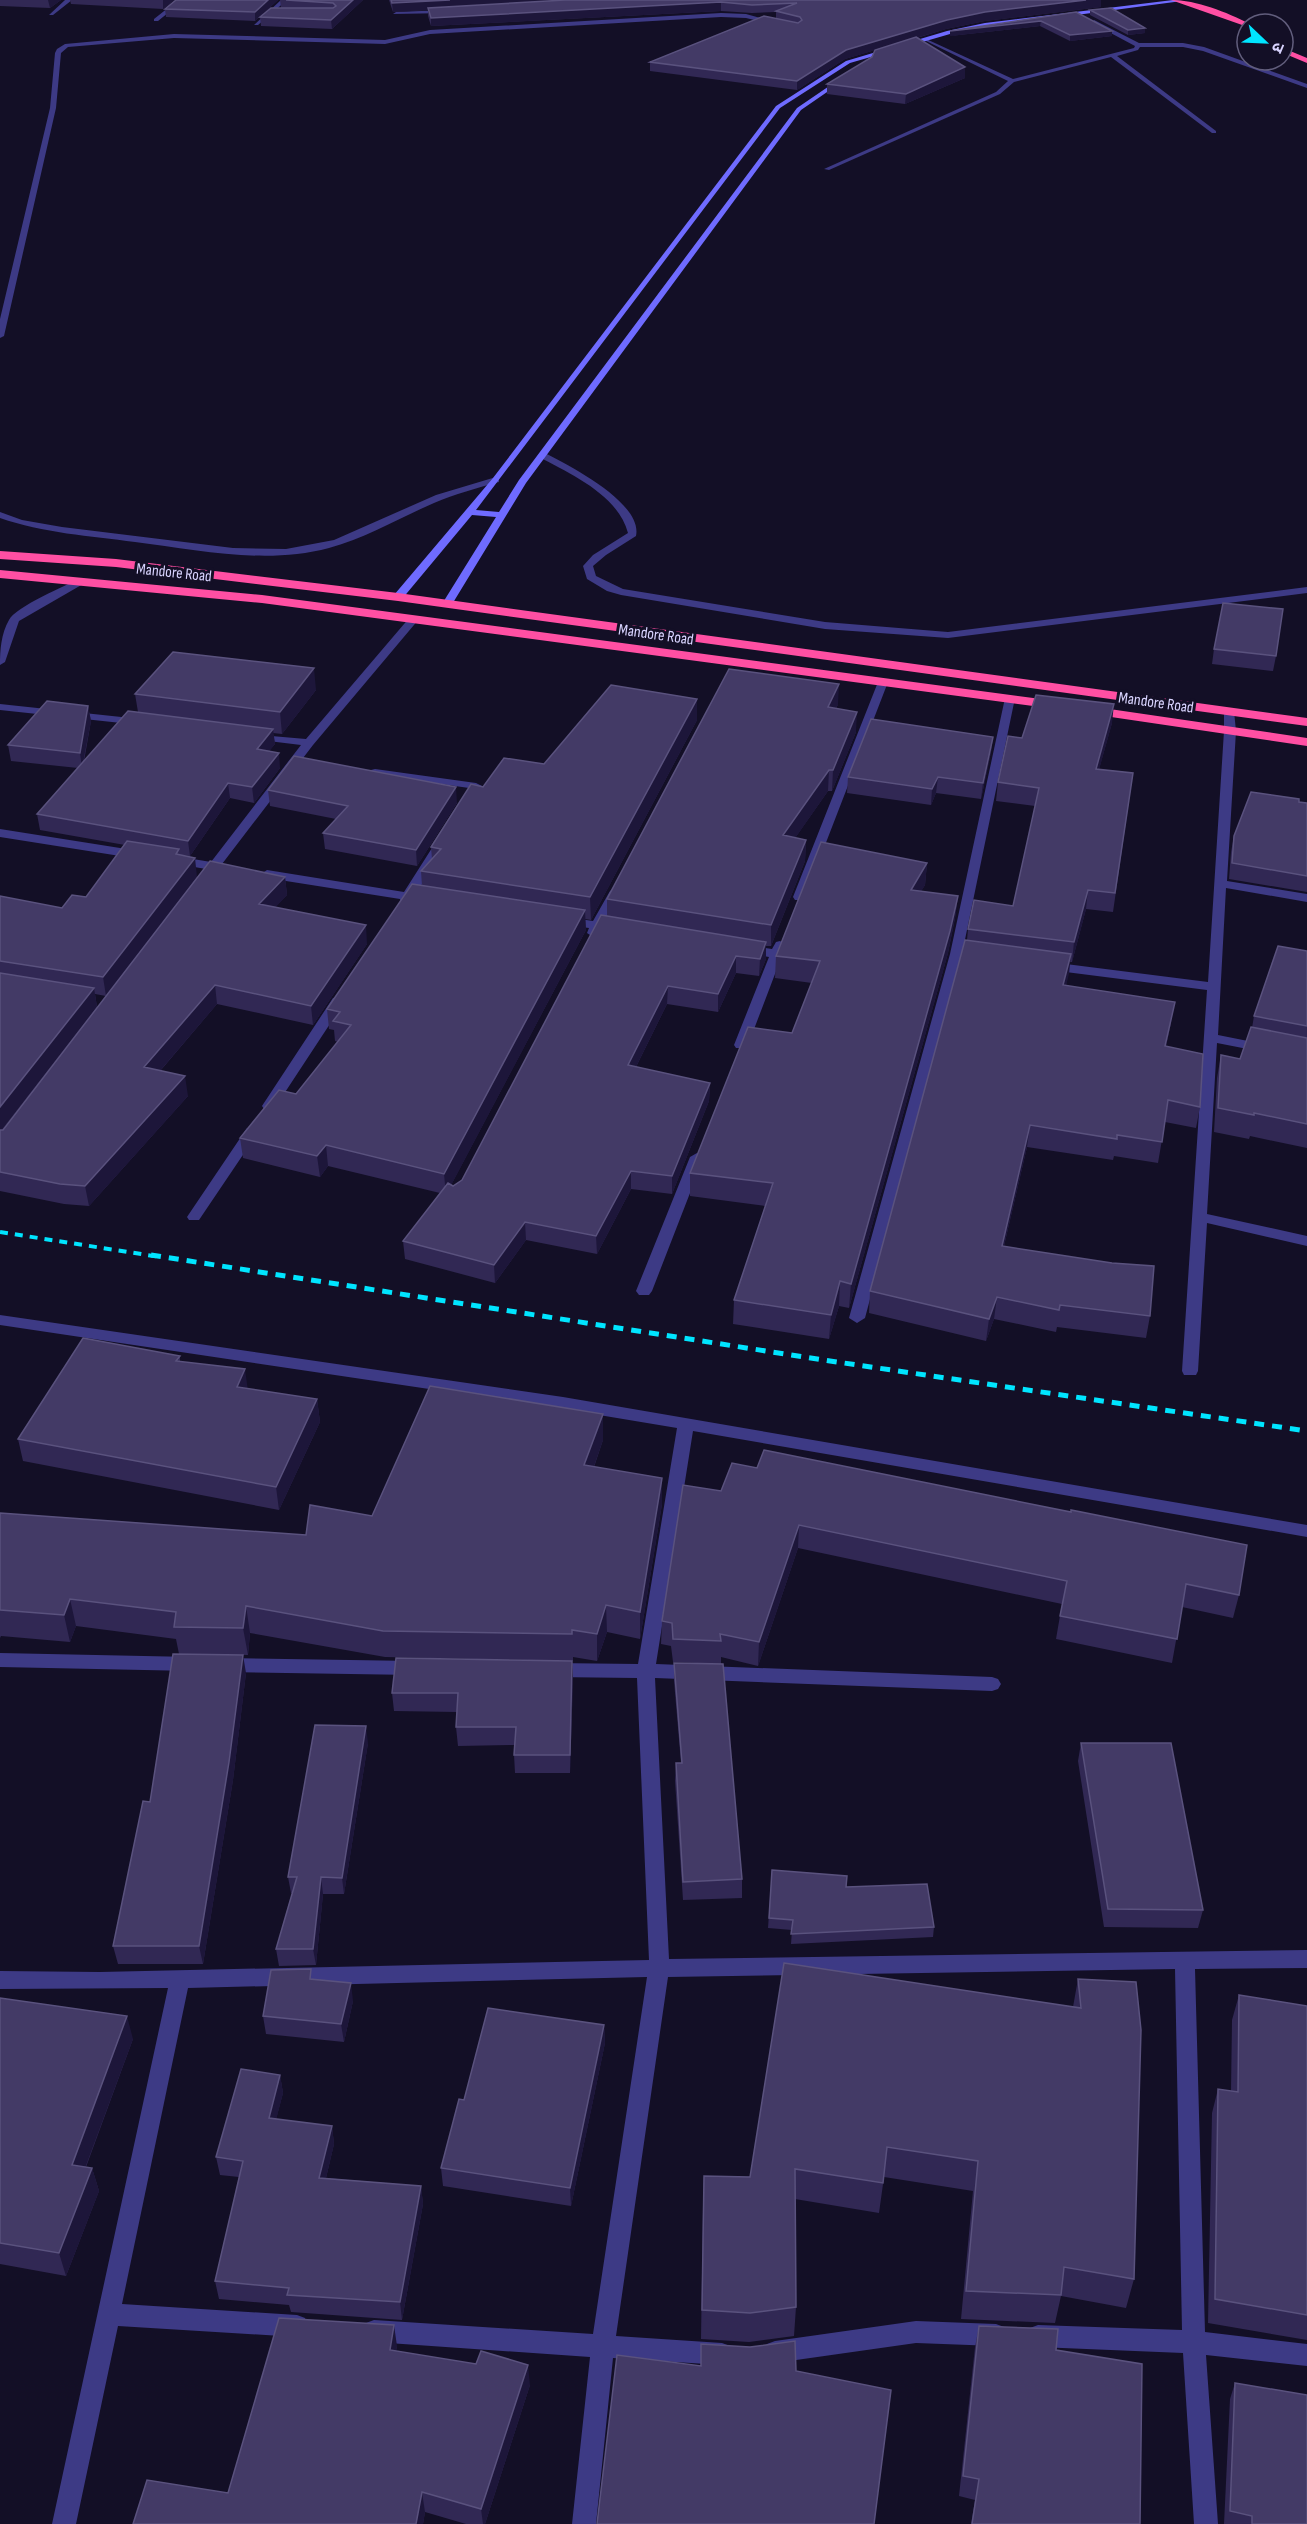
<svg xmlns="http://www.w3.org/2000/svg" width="1307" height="2524" font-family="'Sofia Sans Condensed','Noto Sans Devanagari',sans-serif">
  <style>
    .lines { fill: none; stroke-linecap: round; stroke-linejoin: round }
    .street { fill: #3d3a85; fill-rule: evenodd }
    .secondary { fill: #6f6bff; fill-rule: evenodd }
    .highway { fill: #ff4fa3; fill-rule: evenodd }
    .rail-far1 { stroke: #00e5ff; stroke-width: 4; stroke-dasharray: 8 7; stroke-linecap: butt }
    .rail { stroke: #00e5ff; stroke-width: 5; stroke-dasharray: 10 8; stroke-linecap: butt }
    .wall { fill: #312854 }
    .shaded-wall { fill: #1d163a }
    .building { fill: #433a66; stroke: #5a527e; stroke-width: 1.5 }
    .labels { text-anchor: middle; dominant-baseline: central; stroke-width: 6; stroke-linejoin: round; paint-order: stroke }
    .far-street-label { font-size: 16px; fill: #d9d4ff; stroke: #130f26 }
  </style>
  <rect width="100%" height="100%" fill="#130f26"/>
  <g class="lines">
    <path class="street" d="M65,0H72L53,15H49Z
      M178,0H184L158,21H154V19Z
      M281,0H287L258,25H254Z
      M446,10L448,13L393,14L396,12Z
      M721,13L746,14L778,23L775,25L746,18L721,17L430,34L385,44L174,38L68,47L61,53L56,108L4,336L0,338V319L50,108L55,53L57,49L65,44L174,34L385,40L430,30Z
      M1094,20L1139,43H1183L1204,47L1307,84V88L1203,51L1183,47H1140L1138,50L1117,56L1216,131V133H1212L1111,57L1014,82L1000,94L829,170L824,169L996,92L1008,81L924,40V38L1013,79L1134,48L1135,46L1092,23Z
      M539,453H545C570,466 643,503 636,536L606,555L593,566L596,576L623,589L825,622L948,632L1307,587V593L948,638L825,629L621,595L607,591L587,579L583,566L593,555L628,533C618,495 571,474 539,457Z
      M496,477L499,478V482C477,488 455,494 434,503C399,518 366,538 329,548C266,565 198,550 135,542C90,536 43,533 0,518V512L22,520L62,527L233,548L286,549L334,540L436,495Z
      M81,578L90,580L19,621L5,662L0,665C0,650 1,634 9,620C15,607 67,585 81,578Z
      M410,617L419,619L313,745L222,864L229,865V871L217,870L209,877L203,873L206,869L171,863L169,860L175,856L211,862L301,745L253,739L249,738V734L306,739Z
      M883,679L888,682L805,897L803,900H795L793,897L878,682Z
      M1010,695L1015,698L962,954L865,1318L857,1323L849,1318L950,954L1005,698Z
      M0,704L140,719L145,722L140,725L0,710Z
      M1229,708L1234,711L1236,731L1227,881L1307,894V902L1226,888L1218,1035L1268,1045L1270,1048L1263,1052L1217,1043L1207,1214L1307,1236V1246L1207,1223L1198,1371L1196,1375H1184L1182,1371L1207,990L1050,970L1044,966L1050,962L1208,982L1224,731V711Z
      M375,769L476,783L482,786L472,801L468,802L462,799L469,788L371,774V770Z
      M0,829L139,851L145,855L139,859L0,837Z
      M443,836L449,840L416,894L428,896L430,899L424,903L411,901L405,905L401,904L400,899L267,878L261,874L267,870L404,892L439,837Z
      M616,887L622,891L605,923L618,925L620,928L618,931L601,930L597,936L593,937L587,933L589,928L566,925L560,921L566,917L593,921L610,891Z
      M780,941L786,945L748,1045L746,1048H736L734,1045L769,957L743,952L741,949L747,945L772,949L776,942Z
      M338,997L345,1001L276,1106L274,1109H264L262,1106L333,998Z
      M252,1127L259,1131L199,1220H189L187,1217L189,1214L247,1128Z
      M697,1153L704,1157L652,1291L649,1295H639L636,1291L690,1157Z
      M0,1315L563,1397L1307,1525V1537L693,1431L656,1664L992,1677L998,1679L1001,1684L998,1689L992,1691L655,1678L669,1959L1307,1950V1968L1195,1969L1205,2332L1307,2344V2366L1206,2355L1218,2524H1194L1183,2353L1038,2347L1030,2344L1027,2336L1030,2328L1038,2325L1182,2330L1175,1969L668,1977L616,2336L722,2343L730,2346L734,2354L730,2362L722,2365L613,2358L596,2524H572L590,2357L374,2342L366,2339L363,2331L366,2323L374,2320L593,2334L647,1977L188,1988L122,2304L297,2315L305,2318L308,2326L305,2334L297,2337L118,2326L76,2524H52L168,1988L0,1989V1971L100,1972L649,1960L637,1678L552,1677L546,1675L543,1670L546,1665L552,1663L638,1664L677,1428L563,1409L0,1325Z
      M0,1653L192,1657L198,1659L201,1664L198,1669L192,1671L0,1667Z
      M225,1658L414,1661L420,1663L423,1668L420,1673L414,1675L225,1672L219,1670L216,1665L219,1660Z
      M916,2321L996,2324L1004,2327L1007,2335L1004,2343L996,2346L916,2343L775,2363L767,2360L763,2352L767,2344L775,2341Z"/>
    <path class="secondary" d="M1173,0L1182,1L985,27L950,34L850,63L780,108L476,510L499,512L519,480L797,108L841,78L846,79L801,110L526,483L451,606L442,604L496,517L472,515L402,599H394V595L493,478L776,106L846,61L947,31L985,23Z"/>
    <path class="highway" d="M1171,0C1197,0 1226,12 1250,24L1245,26Z
      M1283,48L1307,58V63L1283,53Z
      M0,551L116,559L398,593L1307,718V726L398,601L116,567L0,559Z
      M0,570L262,595L1056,701L1063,705L1056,709L262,603L0,578Z
      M1089,706L1307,738V746L1084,713L1082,710L1084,707Z"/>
    <path class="rail-far1" d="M0,1232L160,1257"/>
    <path class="rail" d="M151,1255L830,1361L1307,1431"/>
  </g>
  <path class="wall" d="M0,0H61L50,8L0,6Z
    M70,0H174L163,9L71,4Z
    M278,0L255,21L166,17L165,9Z
    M280,0H363L332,29L261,26L260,17L281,8Z
    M389,0H1101V7L985,21L946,29L917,38L965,67V78L905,104L827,94V84L872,57L875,50L845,59L797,90L650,71V62L776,19V12L752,13L721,11L431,26L428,16V10L393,12Z
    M1090,10L1145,33L1128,35L1090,15Z
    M1076,12L1112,36L1070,41L1040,26L950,36Z
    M1214,649L1276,656L1273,671L1212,664Z
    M316,690L282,734L273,733L275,744L269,751L280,768L254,803L230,798L190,856L180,855L197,877L106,996L95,994L97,1007L2,1130L285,877L287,895L275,907L367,944L313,1025L217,1004L161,1070L188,1096L89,1206L64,1204L0,1191V896L62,908L86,897L125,845L40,830L37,814L78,768L11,761L8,745L88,706L91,721L84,761L138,712L135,694Z
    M838,704L836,709L856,732L832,791H828L795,838L806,840L805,861L771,946H766V959L759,976L736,973L718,1012L667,1004L636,1067L710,1083L709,1101L672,1194L631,1189L597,1254L526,1240L495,1283L405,1259L403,1241L440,1193L328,1166L320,1177L243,1158L240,1138L296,1094L338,1042L335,1041L334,1030L329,1029L327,1009L422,886L421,871L432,859L431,847L483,787L544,764L697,720L591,920L585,919L586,930L451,1185L453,1186L462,1180L607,916V899Z
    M1112,723L1099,769L1133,773L1113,912L1086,909L1072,962H1070L1066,985L1171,1023L1166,1046L1200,1107L1196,1128L1165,1122L1158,1163L1114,1156L1113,1160L1027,1147L1004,1246L1150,1316L1146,1338L1057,1327L1056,1332L994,1319L986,1341L869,1313L870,1291L967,940L968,929L1013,906L1035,806L996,801L998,782L1022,738Z
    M993,737L991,752L981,799L936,793L931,805L847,793L848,777Z
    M268,790L457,803L417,866L325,849L323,833L336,819L270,806Z
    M1299,802L1307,803V892L1229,879L1231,852L1234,836Z
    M927,863L925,885L921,891L958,896L955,918L948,953L849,1308L839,1306L829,1339L733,1324L734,1300L765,1206L690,1196V1173L792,1033L812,983L775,978L776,956Z
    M1307,951V1148L1250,1136L1249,1139L1214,1132L1217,1078L1221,1055L1240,1059L1252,1028L1254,1016Z
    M180,1356V1361L248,1389L317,1399L320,1422L279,1510L23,1461L18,1439Z
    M603,1440L594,1467L662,1478V1504L640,1639L607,1632L597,1661L573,1657V1661L385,1657L250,1633L248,1655L179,1654L176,1639L76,1626L70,1642L1,1636L0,1638V1513L306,1535L372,1516Z
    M732,1463L1239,1595L1233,1618L1182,1607L1172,1663L1056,1639L1062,1604L798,1548L758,1666L721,1657V1664L673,1662L671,1646L661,1644L662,1621L721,1491Z
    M572,1661L573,1679L570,1773H515L514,1755L515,1745L458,1746L456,1727L457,1712L394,1711L392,1693Z
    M674,1663L742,1879V1898L683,1900L675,1781L676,1763H681L674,1681Z
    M246,1673L233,1780L203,1964H118L113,1946L150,1802Z
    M368,1743L344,1894H323L316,1965L279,1966L276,1949L292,1893H291L288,1877Z
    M1081,1743L1203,1910L1198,1928L1104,1927L1078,1761Z
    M772,1870L934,1927L933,1937L791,1944L792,1930L768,1928Z
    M312,1979L353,2001L344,2042L266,2034L263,2016Z
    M1078,1979L1134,2279L1126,2308L1061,2296L1055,2323L961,2319L973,2191L884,2177L879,2213L795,2199L796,2307L794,2336L749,2342L701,2339L703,2205L750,2177L1073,2007Z
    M1239,1995L1307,2006V2340L1208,2323L1212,2113L1218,2089L1231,2091L1232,2020Z
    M0,1998L133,2039L86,2167L92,2168L99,2191L66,2276L0,2264Z
    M604,2025L605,2043L571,2206L443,2186L441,2168L464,2100Z
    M280,2075L283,2093L276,2119L332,2126L334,2144L326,2178L421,2186L423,2204L402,2320L291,2312L289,2305L219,2299L215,2281L239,2177L220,2175L216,2157Z
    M979,2326L1056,2350L1140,2524H971L975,2500L959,2496L975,2347Z
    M397,2346L396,2351L530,2385L485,2524H466L425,2512L423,2524H133L228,2493Z
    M1235,2383L1307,2524H1224L1230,2399Z"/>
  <path class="shaded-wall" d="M48,0H61L50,8Z
    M163,0H174L163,9Z
    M268,0H278L255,21V12Z
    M353,0H363L332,29L331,20Z
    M450,0H599L393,12L392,3Z
    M1086,0H1101V7L985,21L946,29L845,59L797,90V81L846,50L947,20L985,12Z
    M721,2V11L431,26V18Z
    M1041,21L1040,26L950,36V31Z
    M1145,28V33L1128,35V30Z
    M1112,31V36L1070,41V35Z
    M965,67V78L905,104L906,94Z
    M314,668L316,690L282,734L280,712Z
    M839,684L838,704L827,728L828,707Z
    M697,699V720L591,920L590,897Z
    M1114,704L1112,723L1094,788L1096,769Z
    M88,706L91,721L82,768L80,753Z
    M857,712L856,732L832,791L833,770Z
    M273,729L275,744L259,764L257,749Z
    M993,737L991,752L981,799L983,783Z
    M279,753L280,768L254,803L252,787Z
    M829,770L828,791L782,857L783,835Z
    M938,777L936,793L931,805L932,789Z
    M228,783L230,798L190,856L188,841Z
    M456,787L457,803L417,866L416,850Z
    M806,840L805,861L771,946V925Z
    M195,858L197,877L106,996L103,977Z
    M927,863L925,885L909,912L911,890Z
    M285,877L287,895L261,923L259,904Z
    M1088,890L1086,909L1072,962L1074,942Z
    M958,896L955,918L948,953L849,1308L851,1284Z
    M585,910L586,930L446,1195L444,1174Z
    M366,925L367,944L313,1025L311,1006Z
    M766,942V959L759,976L760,959Z
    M1071,954L1069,974L1061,1006L1063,985Z
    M736,956V973L718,1012V994Z
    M215,985L217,1004L147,1086L144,1067Z
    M668,986L667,1004L628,1083V1065Z
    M94,988L97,1007L0,1132V1107Z
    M1175,1002L1171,1023L1162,1067L1165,1046Z
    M185,1076L188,1096L89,1206L85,1186Z
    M710,1083L709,1101L672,1194V1176Z
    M1030,1125L1027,1147L999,1267L1002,1246Z
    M326,1145L328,1166L320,1177L317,1156Z
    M631,1171V1189L597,1254L596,1236Z
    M525,1222L526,1240L495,1283L494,1265Z
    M840,1281L839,1306L829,1339L831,1315Z
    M997,1297L994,1319L986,1341L989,1319Z
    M245,1369L248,1391L237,1387Z
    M317,1399L320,1422L279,1510L276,1487Z
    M603,1414V1440L585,1492L584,1465Z
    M662,1478V1504L640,1639V1612Z
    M799,1525L798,1548L758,1666L759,1642Z
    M70,1599L76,1626L70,1642L64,1615Z
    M606,1605L607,1632L597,1661V1634Z
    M246,1606L250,1633L248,1655L243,1628Z
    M243,1655L246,1673L233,1780L203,1964L199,1946Z
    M572,1661L573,1679L570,1773V1755Z
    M366,1726L368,1743L344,1894L342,1878Z
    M321,1877L323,1894L316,1965L313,1949Z
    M351,1983L353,2001L344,2042L341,2024Z
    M127,2016L133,2039L78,2187L72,2165Z
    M604,2025L605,2043L571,2206L570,2188Z
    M280,2075L283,2093L272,2136L269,2118Z
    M332,2126L334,2144L322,2195L319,2178Z
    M92,2168L99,2191L66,2276L59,2253Z
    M421,2186L423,2204L402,2320L400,2302Z
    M394,2325L397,2346L393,2371L390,2350Z
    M528,2365L530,2385L485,2524H483L481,2509Z
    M422,2492L425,2512L423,2524H416Z"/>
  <path class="building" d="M176,0H268L255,12L165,9Z
    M286,0H353L331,20L260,17L271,8H333L336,6L333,3Z
    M391,0H450L392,3Z
    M565,0H1086L985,12L947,20L846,50L797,81L650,62L764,16L798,23L802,20L800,17L776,11L797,3L752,5L721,2L431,18L428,8Z
    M1111,8L1145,28L1128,30L1090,10Z
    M1076,12L1112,31L1070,35L1041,21L950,31Z
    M916,37L965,67L906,94L827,84L872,57L875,50Z
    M1223,603L1283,609L1276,656L1214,649Z
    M173,652L314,668L280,712L135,694Z
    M729,669L839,684L828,707L857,712L833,770H829L783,835L806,840L771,925L607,899Z
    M611,685L697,699L590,897L421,871L441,849L431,847L471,784L483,787L504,758L544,764Z
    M1036,695L1114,704L1096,769L1133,773L1115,893L1088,890L1074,942L968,929L974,900L1013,906L1039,788L998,782L1008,736L1022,738Z
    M47,701L88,706L80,753L8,745Z
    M128,711L273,729L257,749L279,753L252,787L228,783L188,841L37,814Z
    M871,719L993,737L983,783L938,777L932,789L848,777Z
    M294,756L456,787L416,850L323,833L348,806L268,790Z
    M1251,792L1299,799V802L1307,803V876L1232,863L1234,836Z
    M127,841L179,849L176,854L195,858L103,977L0,961V896L62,908L72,895L86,897Z
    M821,842L927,863L911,890L958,896L950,931L851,1284L840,1281L831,1315L734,1300L773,1183L690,1173L748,1027L792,1033L820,961L776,956Z
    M210,861L285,877L259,904L366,925L311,1006L215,985L144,1067L185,1076L85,1186L60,1184L0,1172V1130H3Z
    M412,884L585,910L444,1174L326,1145L317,1156L240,1138L279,1090L296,1094L351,1025L333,1021L340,1012L327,1009Z
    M601,915L766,942L760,959L736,956L718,994L668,986L628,1065L710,1083L672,1176L631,1171L596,1236L525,1222L494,1265L403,1241L448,1183L453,1186L462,1180Z
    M965,940L1071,954L1063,985L1175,1002L1165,1046L1203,1054L1200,1107L1168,1100L1162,1142L1117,1135V1139L1030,1125L1002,1246L1112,1263L1154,1266L1150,1316L1060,1305L1059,1310L997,1297L989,1319L870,1291Z
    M1278,946L1307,951V1026L1254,1016Z
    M0,973L94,988L0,1107Z
    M1251,1027L1307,1038V1124L1254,1113V1115L1218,1108L1221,1055L1240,1059Z
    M83,1338L180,1356L176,1361L245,1369L237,1387L317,1399L276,1487L18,1439Z
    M430,1386L603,1414L584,1465L662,1478L640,1612L606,1605L597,1634L572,1630V1634L383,1631L246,1606L243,1628L174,1627L176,1612L70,1599L64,1615L0,1610V1513L306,1535L310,1505L372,1516Z
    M764,1450L1071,1512V1510L1247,1545L1239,1595L1186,1584L1177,1639L1060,1616L1067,1581L799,1525L759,1642L720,1634L721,1641L673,1639L672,1623L662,1621L683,1485L721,1491L732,1463L757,1468Z
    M173,1654L243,1655L229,1762L199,1946H113L143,1801L150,1802Z
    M396,1658L572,1661L570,1755H514L516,1727H456L458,1693H392Z
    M674,1663L723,1664L742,1879L683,1882L676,1763H682Z
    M315,1725L366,1726L342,1878L321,1877L313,1949H276L297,1877H288Z
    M1081,1743H1171L1203,1910L1108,1909Z
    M772,1870L847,1876L846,1887L927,1884L934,1927L791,1934L793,1920L769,1918Z
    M784,1963L1081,2008L1078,1979L1136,1982L1141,2030L1134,2279L1064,2267L1061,2295L966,2291L978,2161L887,2147L883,2183L795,2169L796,2307L750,2313L702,2310L704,2176L750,2177Z
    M311,1969L310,1979L351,1983L341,2024L263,2016L271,1970Z
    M1239,1995L1307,2006V2315L1215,2299L1218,2089L1238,2092Z
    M0,1998L127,2016L72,2165L92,2168L59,2253L0,2243Z
    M488,2008L604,2025L570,2188L441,2168L459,2099L464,2100Z
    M241,2069L280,2075L269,2118L332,2126L319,2178L421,2186L400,2302L287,2295L289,2288L215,2281L243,2161L216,2157Z
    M279,2318L394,2325L390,2350L476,2364L481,2351L528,2365L481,2509L422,2492L416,2524H133L147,2480L228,2493Z
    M979,2326L1058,2329L1056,2350L1142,2364L1140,2524H972L979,2479L963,2476Z
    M795,2341L796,2371L891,2390L874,2524H597L617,2355L701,2366V2344L750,2347Z
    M1235,2383L1307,2395V2524H1252V2516L1230,2511Z"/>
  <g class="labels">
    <g class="far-street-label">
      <text transform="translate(174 573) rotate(6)">Mandore Road</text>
      <text transform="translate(656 635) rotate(8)">Mandore Road</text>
      <text transform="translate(1156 703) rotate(8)">Mandore Road</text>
    </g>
  </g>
  <g transform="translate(1265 42) rotate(113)"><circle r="28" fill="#130f26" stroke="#625e7d" stroke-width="1.5"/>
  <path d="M0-4.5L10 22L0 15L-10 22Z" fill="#00e5ff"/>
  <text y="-9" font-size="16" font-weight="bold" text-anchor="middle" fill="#d9d4ff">उ</text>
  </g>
</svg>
